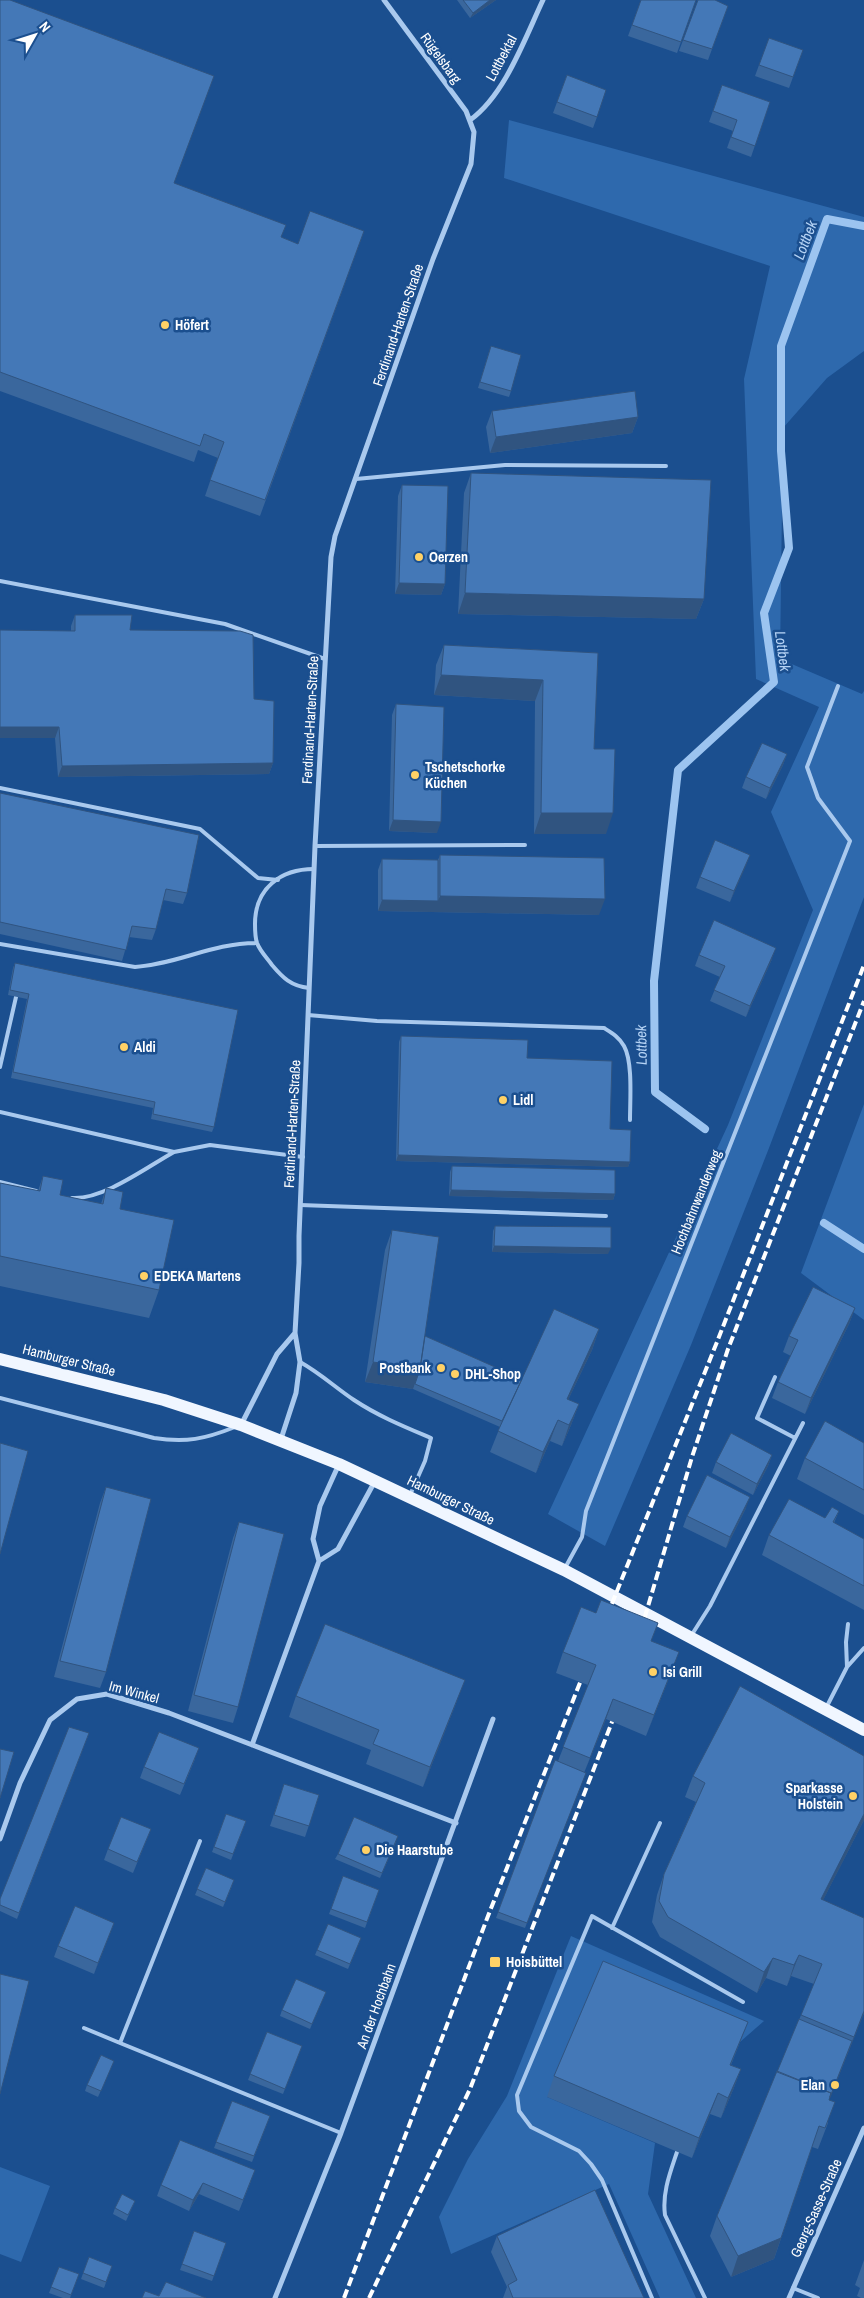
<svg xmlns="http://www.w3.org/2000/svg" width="864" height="2298" font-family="'Archivo Narrow',sans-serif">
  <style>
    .green { fill: #2e69ad }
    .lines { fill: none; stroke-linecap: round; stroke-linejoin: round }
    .stream { stroke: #9cc4f0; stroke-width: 8 }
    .lane { stroke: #a9c9ee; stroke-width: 4 }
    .street { stroke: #a9c9ee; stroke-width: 5 }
    .primary { stroke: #f0f6ff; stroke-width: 12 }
    .rail { stroke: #fff; stroke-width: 4; stroke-dasharray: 9 4; stroke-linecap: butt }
    .wall { fill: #3a679d }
    .shaded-wall { fill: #305480 }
    .building { fill: #4478b7; stroke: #305480 }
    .poi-dot { fill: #ffd166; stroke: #1b4f8f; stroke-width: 2 }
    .labels { text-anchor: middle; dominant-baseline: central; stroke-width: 5; stroke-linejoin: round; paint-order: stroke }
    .street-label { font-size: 14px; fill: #fff; stroke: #1b4f8f }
    .poi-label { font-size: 14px; font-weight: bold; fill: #fff; stroke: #1b4f8f; text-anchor: start }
    .water-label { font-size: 15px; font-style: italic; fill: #b5d3f5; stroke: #1b4f8f }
  </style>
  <rect width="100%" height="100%" fill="#1b4f8f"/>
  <path class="green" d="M509,120L864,217V351L827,378L783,428L780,659L862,694L864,691V897L769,1148L691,1345L605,1546L548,1514L728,1125L813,910L771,812L819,707L756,679L744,379L770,266L504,178Z
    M864,1104V1320L801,1273Z
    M571,1936L764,2021L740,2042L547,2097L655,2143L648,2194L696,2298H660L609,2184L451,2254L439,2217L468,2159L507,2096Z
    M0,2167L50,2186L21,2262L0,2254Z"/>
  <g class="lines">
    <path class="stream" d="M705,1129L655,1092L654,981L678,770L774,682L764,613L789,548L781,451V346L827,219L864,226
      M824,1223L864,1249"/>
    <path class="lane" d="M356,479L505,465L666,466
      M0,581L225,624L325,659
      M0,788L200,829L258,878L278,880
      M315,846L525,845
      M0,944L135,967C178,964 212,943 257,943
      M309,988C291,986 283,978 272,965C267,958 260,951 257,943C255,937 255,930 255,924C255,888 281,869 314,869
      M308,1015L377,1021L604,1028C612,1033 619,1037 624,1046C633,1062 630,1100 630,1120
      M0,1067L16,997
      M0,1112L174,1152L210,1145L303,1157
      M0,1182L36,1191
      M72,1198C103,1200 147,1167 174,1152
      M300,1205L606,1216
      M300,1362C320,1373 336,1388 354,1400C378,1416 405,1427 431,1438L425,1461L410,1495
      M775,1377L757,1418L795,1438
      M0,1398L154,1438C186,1443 205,1439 235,1427
      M565,1568L582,1537L586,1511L850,841L818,798L807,767L838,686
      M691,1636L710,1606L803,1423
      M847,1667L864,1648
      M826,1708L847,1667L846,1642L848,1624
      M200,1841L120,2043L341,2133
      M612,1928L660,1823
      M84,2028L120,2043
      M677,2152C670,2173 662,2193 665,2215L705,2298
      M793,2288L818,2298
      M652,2298L602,2180L591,2164L579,2151L531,2127L519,2111L517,2095L592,1916L743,2002"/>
    <path class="street" d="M470,120C505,95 525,38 543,0
      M241,1425L277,1354L295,1333
      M281,1439L296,1393L300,1362L295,1333L299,1263V1236L315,846L331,557L335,536L433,259L471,164L474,132L466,111L384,0
      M319,1561L338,1549L375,1481
      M252,1745L319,1561L313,1539L320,1506L339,1464
      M0,1839L20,1783L50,1720L77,1699L107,1694L169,1713L456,1823
      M275,2298L341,2133L493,1719
      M789,2298L864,2128"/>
    <path class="primary" d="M0,1359L164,1400L241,1425L339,1464L564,1570L864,1730"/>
    <path class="rail" d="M607,1616L717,1342L864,965
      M641,1630L692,1457L728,1349L864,1001
      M344,2298L488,1916L585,1670
      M369,2298L470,2089L617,1709"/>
  </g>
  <path class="wall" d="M0,0L174,183L281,237L298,244L364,231L260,516L205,496L218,458L198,450L194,462L0,391Z
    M457,0H496L470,18Z
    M641,0H696L677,53L628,36Z
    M698,0L728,6L708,60L679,51Z
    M803,50L789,88L755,76L759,65Z
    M567,75L597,117L593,128L553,113Z
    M722,85L770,102L751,157L727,148L733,131L709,122Z
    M489,352L511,391L509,397L478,388Z
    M492,411L638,417L632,433L490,453L486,427Z
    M471,473L704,599L696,619L458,614L464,493Z
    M402,485L445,584L441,595L395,594L398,496Z
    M75,615L130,630L254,699L273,763L269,774L58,777L55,738L71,631V626Z
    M444,645L598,653L594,749L606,834H534L535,701L434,695L436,665Z
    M396,704L437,833L389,831L392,715Z
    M787,754L783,765L766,799L742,788L746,777Z
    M0,793L187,893L183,904L163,900L156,929L152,940L129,937L122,961L0,934Z
    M440,855L599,915L378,911V870L382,859L438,860Z
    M750,855L730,902L696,888L700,877Z
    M699,955L772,959L746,1017L710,1001L720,977L695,966Z
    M15,963L214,1127L212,1132L151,1119L153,1108L11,1078L27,999L8,995L13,968Z
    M401,1036L527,1058L610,1129L630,1162L628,1167L396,1161L399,1042Z
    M452,1166L615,1194L613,1200L449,1196L450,1172Z
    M43,1176L60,1195L101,1204L106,1188L120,1209L159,1290L149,1318L0,1286V1183L38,1191Z
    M495,1226L608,1254L492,1252L493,1231Z
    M392,1230L425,1336L522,1379L599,1329L592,1350L568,1400L579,1404L571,1425L562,1446L550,1441L536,1473L490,1452L500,1427L413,1389L365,1382L385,1250Z
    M855,1308L849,1324L805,1414L772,1398L778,1382L791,1356L783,1352L789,1336Z
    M864,1443V1515L797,1479L805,1458Z
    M772,1455L768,1466L753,1495L712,1473L716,1462Z
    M106,1487V1672L100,1688L54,1677L100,1503Z
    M746,1508L726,1548L683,1527L687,1516Z
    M839,1511L834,1523L864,1539V1610L762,1555L769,1535L825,1518Z
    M239,1522L238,1707L233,1723L188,1711L233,1538Z
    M596,1613L658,1623L651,1641L671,1673L646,1736L606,1719L584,1773L525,1928L496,1918L555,1760L558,1761L588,1685L556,1673L563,1652Z
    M296,1696L457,1701L423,1787L366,1764L371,1750L289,1717Z
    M89,1733L17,1919L0,1911V1899Z
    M864,1756V1820L823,1900L864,2013L829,2100L828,2123L818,2149L812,2147L774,2259L731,2277L710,2236L717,2216L814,1984L791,1976L787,1986L766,1978L757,1993L660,1937L652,1922L657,1895L664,1874L696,1802L685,1797L693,1776Z
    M195,1759L180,1795L140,1778L144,1767Z
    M284,1784L319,1795L305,1837L270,1826Z
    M226,1814L246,1821L231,1860L212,1852Z
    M151,1829L133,1873L104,1860L108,1849Z
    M396,1842L380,1878L335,1859L338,1854Z
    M206,1868L232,1886L223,1907L195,1895Z
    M343,1876L379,1890L365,1928L329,1914Z
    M114,1923L94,1974L54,1957L58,1946Z
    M328,1924L361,1938L348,1969L315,1955Z
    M323,1998L310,2029L280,2016L282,2010Z
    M748,2022L731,2065L741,2069L733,2090L721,2118L710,2114L692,2158L547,2097L554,2076Z
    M267,2032L302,2046L283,2094L248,2080Z
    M114,2061L98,2097L85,2091L87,2085Z
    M232,2101L270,2116L252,2162L214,2148Z
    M251,2181L239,2211L199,2194L189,2211L157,2196L161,2185Z
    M135,2201L126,2221L113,2214L115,2208Z
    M194,2231L226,2243L212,2281L180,2270Z
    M497,2236L644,2298H503L507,2287L491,2252Z
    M89,2257L112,2266L104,2288L81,2279Z
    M864,2260V2298H861L857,2296L860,2288L855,2285Z
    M59,2267L79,2274L70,2298H63L49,2293Z"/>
  <path class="shaded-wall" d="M490,0H496L470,18L473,13Z
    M638,417L632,433L490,453L496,437Z
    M399,583L445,584L441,595L395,594Z
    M465,593L704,599L696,619L458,614Z
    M441,675L543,680L535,701L434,695Z
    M0,727H59L55,738H0Z
    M787,754L783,765L766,799L770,788Z
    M273,763L269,774L58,777L62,766Z
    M541,813H613L606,834H534Z
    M393,820L441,822L437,833L389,831Z
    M750,855L746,866L730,902L734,891Z
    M440,896L605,899L599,915L378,911L382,900L438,901Z
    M776,948L772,959L746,1017L750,1006Z
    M398,1155L630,1162L628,1167L396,1161Z
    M451,1190L615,1194L613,1200L449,1196Z
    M494,1246L611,1248L608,1254L492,1252Z
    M855,1308L849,1324L805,1414L811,1398Z
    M599,1329L592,1350L559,1419L567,1399Z
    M373,1362L420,1369L413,1389L365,1382Z
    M579,1404L571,1425L562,1446L569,1425Z
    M558,1420L550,1441L536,1473L543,1452Z
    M772,1455L768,1466L753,1495L757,1484Z
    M750,1497L746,1508L726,1548L730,1537Z
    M679,1652L671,1673L646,1736L654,1715Z
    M465,1680L457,1701L423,1787L430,1767Z
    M613,1699L606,1719L582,1778L590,1758Z
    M864,1814V1820L813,1920L821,1899Z
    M114,1923L110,1934L94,1974L98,1963Z
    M799,1955L791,1976L787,1986L794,1965Z
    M773,1958L766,1978L757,1993L764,1972Z
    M864,2011V2013L821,2121L830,2097Z
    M748,2022L740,2042L722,2085L730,2065Z
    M741,2069L733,2090L721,2118L728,2098Z
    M718,2093L710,2114L692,2158L699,2138Z
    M203,2183L199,2194L189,2211L193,2200Z
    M781,2238L774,2259L731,2277L738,2256Z"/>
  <path class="building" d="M0,0H10L214,76L174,183L286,225L281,237L298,244L310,211L364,231L265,500L210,480L224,442L204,434L200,446L0,372Z
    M463,0H490L473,13Z
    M641,0H696L681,42L632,25Z
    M698,0H715L728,6L712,49L683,40Z
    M769,38L803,50L793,77L759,65Z
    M567,75L606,90L597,117L557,102Z
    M722,85L770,102L755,146L731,137L737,120L713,111Z
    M491,346L521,355L511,391L480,382Z
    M635,391L638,417L496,437L492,411Z
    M471,473L711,480L704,599L465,593Z
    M402,485L448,486L445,584L399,583Z
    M75,615H132L130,630L240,631L253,635L254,699L274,701L273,763L62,766L59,727H0V630L75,631Z
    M444,645L598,653L594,749H615L613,813H541L543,680L441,675Z
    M396,704L444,707L441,822L393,820Z
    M762,743L787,754L770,788L746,777Z
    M0,793L199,835L187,893L166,889L156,929L132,926L126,950L0,922Z
    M715,840L750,855L734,891L700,877Z
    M440,855L604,858L605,899L440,896Z
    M382,859L438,860V901L382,900Z
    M714,920L776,948L750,1006L714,990L725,966L699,955Z
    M15,963L238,1010L214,1127L153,1114L155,1102L13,1072L29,994L10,990Z
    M401,1036L528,1040L527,1058L612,1061L610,1129L631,1130L630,1162L398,1155Z
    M452,1166L615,1170V1194L451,1190Z
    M43,1176L63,1180L60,1195L103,1204L106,1188L123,1192L120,1209L174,1220L159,1290L0,1256V1183L40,1191Z
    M495,1226L611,1227V1248L494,1246Z
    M392,1230L439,1237L420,1369L373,1362Z
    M813,1287L855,1308L811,1398L778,1382L798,1340L789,1336Z
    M554,1309L599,1329L567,1399L579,1404L573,1417L569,1425L558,1420L543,1452L498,1431Z
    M425,1336L522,1379L502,1421L415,1384L420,1369Z
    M825,1421L864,1443V1490L805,1458Z
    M731,1433L772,1455L757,1484L716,1462Z
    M0,1443L28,1451L0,1554Z
    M707,1475L750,1497L730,1537L687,1516Z
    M106,1487L151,1499L106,1672L60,1661Z
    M789,1499L825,1518L832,1507L839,1511L833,1522L864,1539V1586L769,1535Z
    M239,1522L284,1534L238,1707L194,1695Z
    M601,1600L658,1623L651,1641L679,1652L654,1715L613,1699L590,1758L563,1747L596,1665L563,1652L581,1607L596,1613Z
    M325,1624L465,1680L430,1767L373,1744L379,1730L296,1696Z
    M740,1686L864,1756V1814L821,1899L864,1918V2011L854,2037L801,2015L822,1964L799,1955L794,1965L773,1958L764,1972L668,1917L659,1901L664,1874L705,1783L693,1776Z
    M69,1727L89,1733L19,1913L0,1905V1899Z
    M159,1732L199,1748L184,1784L144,1767Z
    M0,1749L14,1752L0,1798Z
    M555,1760L586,1773L527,1923L498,1912Z
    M284,1784L319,1795L309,1826L274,1815Z
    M226,1814L246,1821L233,1854L214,1847Z
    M121,1817L151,1829L137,1862L108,1849Z
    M354,1817L398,1836L382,1873L338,1854Z
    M206,1868L234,1880L225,1902L197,1889Z
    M343,1876L379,1890L367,1922L331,1909Z
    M75,1906L114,1923L98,1963L58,1946Z
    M328,1924L361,1938L350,1964L317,1950Z
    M603,1961L748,2022L730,2065L741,2069L728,2098L718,2093L699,2138L554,2076Z
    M0,1974L29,1981L0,2094Z
    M296,1979L326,1992L312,2024L282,2010Z
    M799,2019L852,2041L830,2097L831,2093L777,2072Z
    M267,2032L302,2046L285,2089L250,2074Z
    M101,2055L114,2061L101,2091L87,2085Z
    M777,2071L831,2093L829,2100L835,2102L825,2128L819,2126L781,2238L738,2256L717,2216Z
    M232,2101L270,2116L254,2156L216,2142Z
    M180,2140L255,2170L243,2200L203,2183L193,2200L161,2185Z
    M595,2190L644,2298H513L508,2285L517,2280L497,2236Z
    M122,2194L135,2201L128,2215L115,2208Z
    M194,2231L226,2243L214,2276L182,2264Z
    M89,2257L112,2266L106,2282L83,2273Z
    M59,2267L79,2274L71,2295L51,2287Z
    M166,2282L206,2298H142L145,2291L159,2296Z"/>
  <g class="poi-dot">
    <circle cx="165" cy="325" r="5"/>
    <circle cx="419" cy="557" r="5"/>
    <circle cx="415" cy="775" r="5"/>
    <circle cx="124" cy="1047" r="5"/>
    <circle cx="503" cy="1100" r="5"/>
    <circle cx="144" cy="1276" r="5"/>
    <circle cx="441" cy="1368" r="5"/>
    <circle cx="455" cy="1374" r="5"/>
    <circle cx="653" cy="1672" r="5"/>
    <circle cx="853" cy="1796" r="5"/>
    <circle cx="366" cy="1850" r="5"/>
    <rect x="489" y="1956" width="12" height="12" rx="2.5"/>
    <circle cx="835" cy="2085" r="5"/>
  </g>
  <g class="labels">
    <g class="street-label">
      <text transform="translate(441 58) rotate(54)">Rügelsbarg</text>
      <text transform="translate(501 58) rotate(-62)">Lottbektal</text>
      <text transform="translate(398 325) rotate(-71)">Ferdinand-Harten-Straße</text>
      <text transform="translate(310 720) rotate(-87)">Ferdinand-Harten-Straße</text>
      <text transform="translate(292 1124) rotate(-87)">Ferdinand-Harten-Straße</text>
      <text transform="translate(696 1202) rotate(-68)">Hochbahnwanderweg</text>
      <text transform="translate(69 1360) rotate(14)">Hamburger Straße</text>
      <text transform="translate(451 1500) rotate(26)">Hamburger Straße</text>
      <text transform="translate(134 1692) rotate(15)">Im Winkel</text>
      <text transform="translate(376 2006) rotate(-70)">An der Hochbahn</text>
      <text transform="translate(816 2208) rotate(-66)">Georg-Sasse-Straße</text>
    </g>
    <g class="poi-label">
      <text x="175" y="325">Höfert</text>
      <text x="429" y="557">Oerzen</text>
      <text x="425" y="767">Tschetschorke<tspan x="425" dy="16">Küchen</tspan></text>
      <text x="134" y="1047">Aldi</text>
      <text x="513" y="1100">Lidl</text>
      <text x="154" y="1276">EDEKA Martens</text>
      <text x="431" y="1368" text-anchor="end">Postbank</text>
      <text x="465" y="1374">DHL-Shop</text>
      <text x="663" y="1672">Isi Grill</text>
      <text x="843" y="1788" text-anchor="end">Sparkasse<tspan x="843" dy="16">Holstein</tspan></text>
      <text x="376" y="1850">Die Haarstube</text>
      <text x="506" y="1962">Hoisbüttel</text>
      <text x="825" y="2085" text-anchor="end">Elan</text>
    </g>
    <g class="water-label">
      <text transform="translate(805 240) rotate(-69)">Lottbek</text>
      <text transform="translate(783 651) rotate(82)">Lottbek</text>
      <text transform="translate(641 1045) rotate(-91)">Lottbek</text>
    </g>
  </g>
  <g transform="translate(35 35) rotate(51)" stroke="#1b4f8f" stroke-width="4" paint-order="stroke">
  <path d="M0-4L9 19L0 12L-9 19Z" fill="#ffffff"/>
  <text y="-8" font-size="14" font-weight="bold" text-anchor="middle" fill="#ffffff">N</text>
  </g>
</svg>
